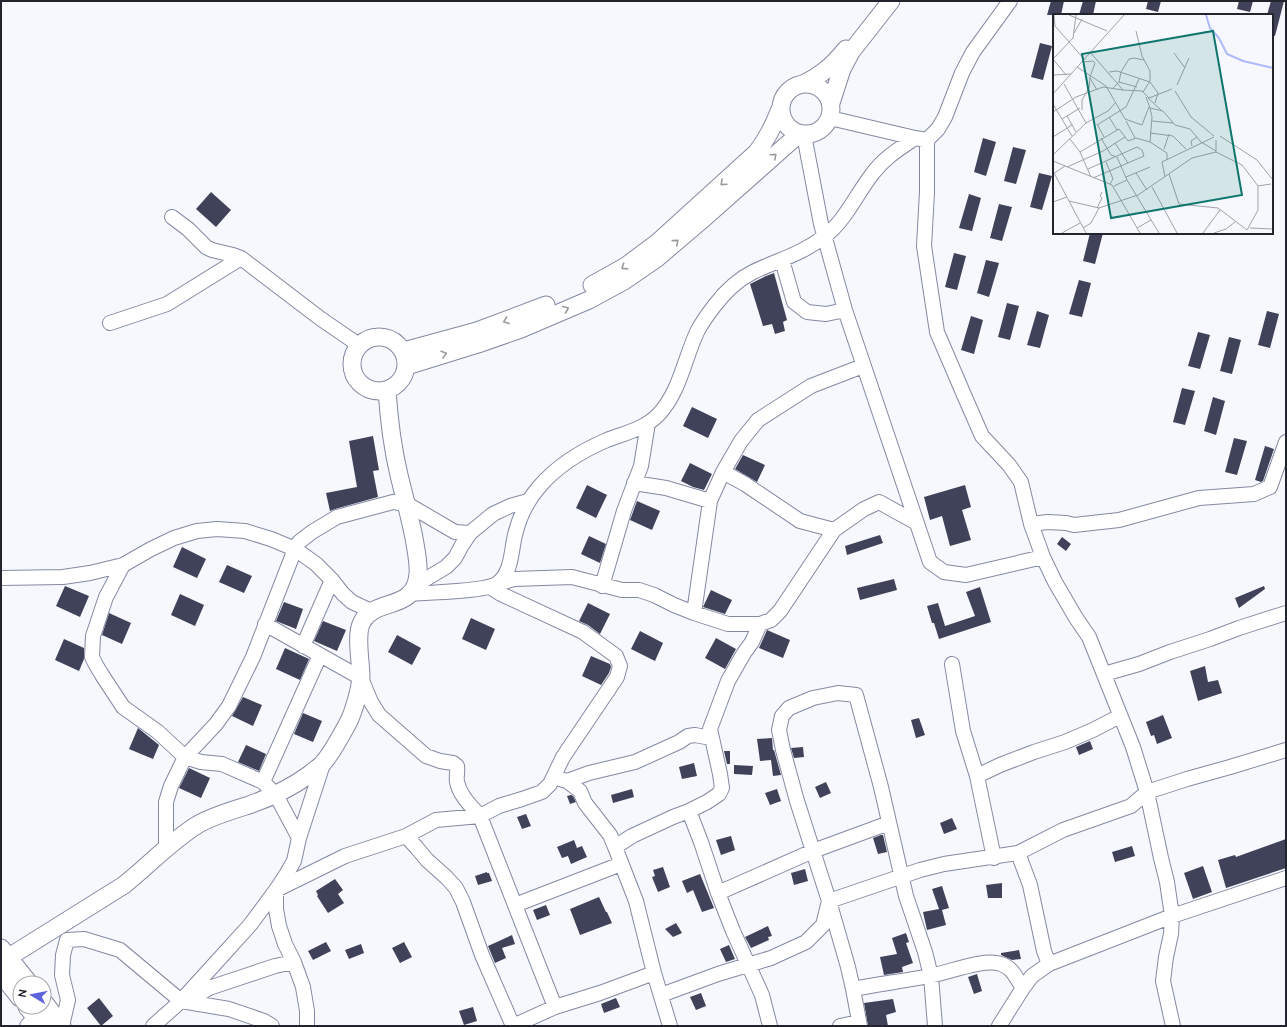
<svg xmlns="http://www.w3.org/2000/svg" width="1287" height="1027" font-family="Ubuntu,sans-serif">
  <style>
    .building { fill: #3f4258 }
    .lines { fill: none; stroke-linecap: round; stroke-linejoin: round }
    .minor-casing { stroke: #8489a2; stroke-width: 16 }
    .tertiary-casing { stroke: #8489a2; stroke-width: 19 }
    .minor { stroke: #fff; stroke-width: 14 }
    .tertiary { stroke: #fff; stroke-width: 17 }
    .oneway { stroke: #9b9ca0 }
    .inset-river { fill: none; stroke: #adb8fd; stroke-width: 2 }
    .inset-road { fill: none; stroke: #a1a3aa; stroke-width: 1 }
    .view { fill: #0f766e; fill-opacity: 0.15; stroke: #0f766e; stroke-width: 2 }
    .inset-edge { fill: none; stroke: #21232d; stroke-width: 2 }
  </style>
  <rect width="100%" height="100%" fill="#f7f8fe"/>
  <path class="building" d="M1051,1H1064L1061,15H1047Z
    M1083,1H1096L1093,15H1079Z
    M1148,1H1161L1158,12L1146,9Z
    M1239,1H1253L1250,12L1237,9Z
    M1271,1H1284L1275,36L1272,35V15H1267Z
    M1040,43L1052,46L1043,80L1031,77Z
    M983,138L996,142L986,176L974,172Z
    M1013,147L1026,150L1016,184L1004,181Z
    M1039,173L1052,176L1042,210L1030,207Z
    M211,192L231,210L216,227L196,209Z
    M969,194L981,198L972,231L959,228Z
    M999,204L1012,207L1002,241L990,238Z
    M1090,233H1103L1095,264L1083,261Z
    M954,253L966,256L957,290L945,287Z
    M986,260L999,263L989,297L977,293Z
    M774,273L787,320L783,322L785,331L775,334L772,324L763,326L750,284L766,276Z
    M1079,280L1091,283L1082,317L1069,314Z
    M1007,303L1019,306L1010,340L998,337Z
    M1037,311L1049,315L1040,348L1027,345Z
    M1267,311L1279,314L1270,348L1258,345Z
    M971,316L983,320L974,354L961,350Z
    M1198,332L1210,335L1200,369L1188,366Z
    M1229,337L1241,340L1232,374L1220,371Z
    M1182,388L1195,391L1185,425L1173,422Z
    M1213,397L1225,401L1216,435L1204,431Z
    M692,407L717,419L708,438L683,426Z
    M373,436L379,470L373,471L378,497L335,509L330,511L326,493L357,487L349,441Z
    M1234,438L1247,441L1237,475L1225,472Z
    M1265,446L1274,449L1263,481L1261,482L1255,480Z
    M743,455L765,465L757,482L735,469Z
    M690,463L712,474L704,490L693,487L681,481Z
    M587,485L607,495L596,518L576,508Z
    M965,485L971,507L962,510L971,540L950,546L942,516L930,520L924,497Z
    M637,501L660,511L652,530L630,520Z
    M880,535L883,543L847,555L845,546Z
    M589,536L606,544L600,563L581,554Z
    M1062,537L1071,544L1066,551L1057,544Z
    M182,547L206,559L197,578L173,567Z
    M227,565L252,576L244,593L219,582Z
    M894,579L897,590L860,600L857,588Z
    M65,586L89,596L80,617L56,606Z
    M1264,586L1265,589L1239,608L1235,598Z
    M980,587L991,622L939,639L934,623H932L927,606L938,603L945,626L975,616L966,592Z
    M711,590L732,600L725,614L703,607Z
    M180,594L204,605L195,626L171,615Z
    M284,602L303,609L296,629L276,621Z
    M588,603L610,614L600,634L588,625L579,621Z
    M109,613L131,623L122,644L102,635Z
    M471,618L495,629L486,650L462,639Z
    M323,621L346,630L337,651L314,641Z
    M767,630L790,640L783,658L759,648Z
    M640,631L663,643L655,661L631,649Z
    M397,635L421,648L412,665L388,652Z
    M716,638L736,649L725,669L705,658Z
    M64,639L84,648V659L79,671L55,660Z
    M285,648L309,659L300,680L276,669Z
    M591,656L610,664L611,667L609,673L601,685L582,676Z
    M1205,666L1208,682L1218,680L1222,693L1198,701L1190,671Z
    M243,697L262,705L253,726L232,716Z
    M303,713L322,721L313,742L294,734Z
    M1163,715L1172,738L1157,744L1154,735L1151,736L1146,722Z
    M919,718L925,735L916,738L911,720Z
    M138,728L159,745L153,759L129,749Z
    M772,738L773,750H774L781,775L773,776L771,760L760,761L757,739Z
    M1090,741L1093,749L1079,755L1076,747Z
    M246,745L266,754L259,771L238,762Z
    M803,747L804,757L794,758L791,748Z
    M724,751H730V764H727Z
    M694,763L697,776L682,779L679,767Z
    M734,765L753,766L752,775L734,774Z
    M189,768L210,778L201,798L179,788Z
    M826,782L831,793L820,798L815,787Z
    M632,789L634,797L613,803L611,795Z
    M777,789L781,801L770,805L765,793Z
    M571,795L573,796L576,802L570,804L567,796Z
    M526,814L531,826L522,829L517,817Z
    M952,818L957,829L944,834L940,823Z
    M881,835H883L887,852L878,854L873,838Z
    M731,836L735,850L721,855L716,840Z
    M1286,839V868L1226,888L1218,860L1235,855L1236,857Z
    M574,840L577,848L582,846L587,857L571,864L568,856L562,858L557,847Z
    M1132,846L1135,856L1115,862L1112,852Z
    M1203,866L1212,892L1193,899L1184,873Z
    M663,867L670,887L658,892L652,877L655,876L653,870Z
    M805,869L808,881L794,885L791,873Z
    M487,872V873H489L492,881L478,885L475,876Z
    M700,874L714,908L702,912L693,890L687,893L682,881Z
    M335,879L343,890L338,894L344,903L328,913L317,896L318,895L316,891Z
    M1002,883V898H988L986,885Z
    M942,886L949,908L942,910L946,925L927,930L923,912L939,909L932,889Z
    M599,897L606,912H607L612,923L580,935L570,909Z
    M546,905L550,915L537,920L533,910Z
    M676,923L682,933L673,937L665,929Z
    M768,926L772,936L768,937L769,940L751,948L745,937Z
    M906,933L909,942L906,943L913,963L902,967L903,972L884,975L880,957L897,954L892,938Z
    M512,935L515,944L502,948L506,958L495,963L488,946Z
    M326,942L331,951L313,960L308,951Z
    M404,942L412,957L400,963L392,948Z
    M361,944L364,953L349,959L345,950Z
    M729,945L735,959L726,962L720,949Z
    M1019,950L1021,959L1012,960L1001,955V953Z
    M977,974L982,991L974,994L968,977Z
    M701,993L706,1006L696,1010L690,997Z
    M99,998L113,1016L101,1026L87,1008Z
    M616,998L620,1007L604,1013L601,1004Z
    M893,999L896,1012L886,1015L888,1026H868L864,1003Z
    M473,1007L477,1021L464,1025L459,1011Z"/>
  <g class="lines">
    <defs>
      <path id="minor" d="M830,118L915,138L927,140L938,129L945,117L962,73L973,52L1010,1
        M804,135L821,224L845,310L930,562L944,572L966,575L1043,557
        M927,140V192L924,246L937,332L964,395L982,436L1009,465L1021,482L1031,524L1043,557L1055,582L1076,618L1089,637L1133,747L1147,792L1161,858L1167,882L1172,916L1171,934L1166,957L1163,981L1173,1026
        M172,217L188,229L206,247L212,250L233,255L241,258L321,319L359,345
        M782,260L794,302L807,312L826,314L845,310
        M110,323L167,304L241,258
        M723,472L745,484L800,521L834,530
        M634,483L666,488L710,501
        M1031,524L1048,522L1066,523L1074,525L1119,520L1199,498L1254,494L1270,487L1286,442
        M123,565L106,597L93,636L92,657L96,665L102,675L123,707L158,732L185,757L201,762L222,764L263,782L276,795L299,838
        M1,578L63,577L90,573L123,565L151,549L174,538L197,531L217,529L245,531L271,539L295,549L316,564L332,580L343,594L352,602L371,611
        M497,584L514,579L572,577L622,590H639L654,595L674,605L694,613L728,624H760L771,620L780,611L834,530L864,509L879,502L917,523
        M416,585L446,567L455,558L462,545L470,533L493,514L510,506L528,501
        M602,586L624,511L641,466L648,423
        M412,594C429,592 487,592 498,583C512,572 511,551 515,535C519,518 527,501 539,487C557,466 581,451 607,440C625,433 645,429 659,414C680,391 684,360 697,332C702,322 708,314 715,305C725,292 739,279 753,272C778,260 802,254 825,236C846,220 857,193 873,173C884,158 899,149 915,138
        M694,613L710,501L723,472L741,441L758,420L811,386L863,366
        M265,624L361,678L371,702L379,715L426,756L440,761L453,763L457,766C458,771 456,776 457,782C460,796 471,806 480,816L555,1007
        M303,646L332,580
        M952,664L963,731L977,776L994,858
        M1104,674L1139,664L1170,652L1210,639L1239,628L1286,613
        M977,776L1000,765L1034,752L1065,742L1093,730L1120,716
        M560,779L567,781L580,791L585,803L610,835L615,847
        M567,781L589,773L635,762L679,742L688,736L695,735L711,738
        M263,782L320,655
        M689,811L701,842L718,893L733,931L762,995L770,1026
        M406,836L417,848L427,860L447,878L456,888L463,902L482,955L513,1026
        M166,848V802L171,786L185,757L216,724L229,706L253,657L295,549L299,542L312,532L337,517L393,502L407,504L455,532L470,533
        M1018,853L1030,885L1044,951L1049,964
        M718,893L813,851L889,823
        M515,905L621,864
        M853,989C879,984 904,981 929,976C948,973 983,958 1001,964C1013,968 1016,978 1023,988
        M661,995L718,974L771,958L806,942L823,925L829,901L920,870L944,864L1018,853L1063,830L1131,806L1147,792L1187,779L1230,767L1286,750
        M189,1001L209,988L275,966L294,962
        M27,1026L35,1017
        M62,1026L68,1000L62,975L63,955L67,940L84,939L120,950L181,1001L229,1009L264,1021L272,1026
        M153,1026L181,1001L221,957L250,925L276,890L345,856L406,836L436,820L480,816L499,806L522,799L542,792L550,784L563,757L617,677L620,666L616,656L583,632L501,594L490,587
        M307,1026V1011L303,987L294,962L285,944L279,926L276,909V890L286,875L294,861L299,838L323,764
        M513,1026L555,1007L600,993L654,973
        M670,1026L654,973L636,901L615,847L632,836L673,817L689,811L707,802L719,794L722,788L720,774L710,729L728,681L744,653L752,642L760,624
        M840,1026L859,1022
        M860,1026L853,989L848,967L829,901L797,801L783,750L779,730L782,716L789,708L813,698L838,693L856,695L881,787L906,896L925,952L931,976L935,1026
        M999,1026L1023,988L1032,976L1049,964L1172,916L1286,878"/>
      <path id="tertiary" d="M781 109a25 25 0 1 1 50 0a25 25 0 1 1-50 0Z
        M803,84C822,75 833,65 846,49
        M831,103L842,69L851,52L891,1
        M592,285L626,266L658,242L757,152C767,139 774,125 780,109
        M352 364a27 27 0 1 1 54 0a27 27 0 1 1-54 0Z
        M404,351L477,331L546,305
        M407,366L478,344L521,329L589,300L624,281L656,259L703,219L799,134
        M1,948L29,983
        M1,962L124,885C149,865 170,842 197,825C212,816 233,810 249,805C272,797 291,788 310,774C314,770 320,767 323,763C332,753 342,734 349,721C354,710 360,690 361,677C361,662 355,634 362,622C375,597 415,612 418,574C419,563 416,550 414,538C410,517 404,496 399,475C392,446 389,420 387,390
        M1,974L20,998
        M44,1002L62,1026
        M27,1007L43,1026"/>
    </defs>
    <use href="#minor" class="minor-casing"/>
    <use href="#tertiary" class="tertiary-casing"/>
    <use href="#minor" class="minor"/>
    <use href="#tertiary" class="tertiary"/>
  </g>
  <defs><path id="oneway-chevron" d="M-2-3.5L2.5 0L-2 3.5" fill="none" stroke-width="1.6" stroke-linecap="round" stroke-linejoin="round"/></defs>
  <g class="oneway">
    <use href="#oneway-chevron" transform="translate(774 156) rotate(-42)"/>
    <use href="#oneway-chevron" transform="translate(723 183) rotate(138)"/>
    <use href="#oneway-chevron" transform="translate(676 242) rotate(-40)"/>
    <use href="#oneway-chevron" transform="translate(624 267) rotate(147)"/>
    <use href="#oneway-chevron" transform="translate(566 309) rotate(-23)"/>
    <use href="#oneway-chevron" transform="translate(506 321) rotate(160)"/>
    <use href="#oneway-chevron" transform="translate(444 354) rotate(-16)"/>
  </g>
  <g transform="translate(1053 14)">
    <rect width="220" height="220" fill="#f7f8fe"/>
    <path class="inset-river" d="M153,1L157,14L166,24L174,40L190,47L220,54"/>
    <path class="inset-road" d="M1,1L2,12L31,45M16,1L54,17M83,17L89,42L97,57V67L90,78M21,19L29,5M37,38L70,76L89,77L96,84L119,75M121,39L132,54M24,53L53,72L72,105L89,111L96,93M56,58L64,57L97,68L105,79L102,89M0,61L18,60M13,61L0,45L20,24L23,1M37,64L44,76M66,68L84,73M124,71L136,44M60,74L66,68L68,58L76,45L81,44L91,46M122,77L138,103L161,122M0,80L71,1M93,83L97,94L110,97L122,111L137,115L148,128L163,137M95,84L108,96M0,90L19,122M97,94L99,103L97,128L114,139V146M29,96V86L36,74L37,63L42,49L40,47L30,48M0,98L23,83L50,73L70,76M14,102L23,118M56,103L64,116M9,105L27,94M73,107L82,124M99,107L120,109M33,109L55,97L63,88M44,110L51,123M44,111L73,93L86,65M97,119L120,122L133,135M167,122L204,146L220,166M0,123L19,111M48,124L58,141L64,143L74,166L106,219M17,125L27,138L38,163M163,126V138L189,151L205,172L218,170M62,129L75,149M139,132L138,127L144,123M111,135L116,120M27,138L66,115L75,127L83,124L97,128M0,141L33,109L11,70M0,147L59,171L87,219M53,148L60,165L57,170M14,153L50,137L72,123M35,155L84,133L89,136L91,142L40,164M0,157L33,219M83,159L94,176M0,160L12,152M116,160L126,190L165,194L194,216L205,196V172M73,163L97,153M112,163L109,148L161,123M61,172L74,166M99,173L124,219M16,187L46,194M0,188L14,183M44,194L49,184L47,182L49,178M30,214L38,209L46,194L85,181L139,144L163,138M84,214L98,206M197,214L220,215M9,219L27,209M150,219L167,196M161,219L173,215L182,208"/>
    <path class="view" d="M160,17L189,181L58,204L29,40Z"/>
    <rect width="220" height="220" class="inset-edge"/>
  </g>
  <rect width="1287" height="1027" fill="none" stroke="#21232d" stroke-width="4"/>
  <g transform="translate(32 995) rotate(280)"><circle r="19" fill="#ffffff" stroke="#a6a7ab"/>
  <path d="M0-3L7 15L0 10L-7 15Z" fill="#5e64dc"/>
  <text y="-6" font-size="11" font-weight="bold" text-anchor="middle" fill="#21232d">N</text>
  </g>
</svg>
